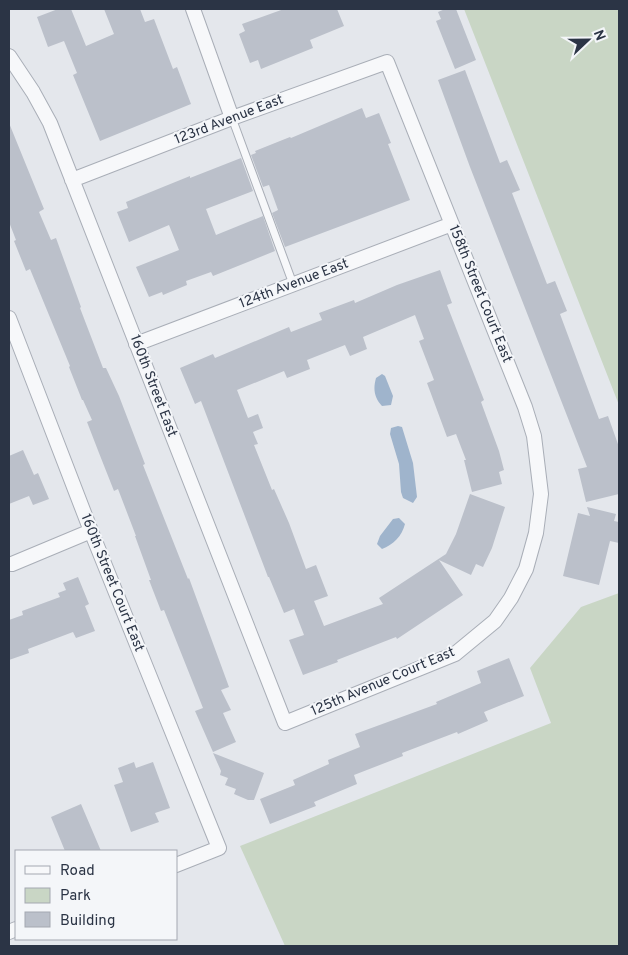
<svg xmlns="http://www.w3.org/2000/svg" width="628" height="955" font-family="Overpass,sans-serif">
  <style>
    .green { fill: #c9d6c5 }
    .water { fill: #9fb4cc }
    .building { fill: #bbc0ca }
    .lines { fill: none; stroke-linecap: round; stroke-linejoin: round }
    .service-casing { stroke: #a9aeb7; stroke-width: 9 }
    .minor-casing { stroke: #a9aeb7; stroke-width: 16 }
    .service { stroke: #f7f8fa; stroke-width: 7 }
    .minor { stroke: #f7f8fa; stroke-width: 14 }
    .labels { text-anchor: middle; dominant-baseline: central; stroke-width: 4; stroke-linejoin: round; paint-order: stroke }
    .street-label { font-size: 14px; fill: #2b3445; stroke: #f4f6f9 }
  </style>
  <rect width="100%" height="100%" fill="#e4e7ec"/>
  <path class="green" d="M464,9H619V405Z
    M619,593V946H285L240,846L551,723L530,668L581,607Z"/>
  <path class="water" d="M382,374L385,376L393,396L391,405L382,406C374,397 373,389 376,378Z
    M398,426L402,427L413,463L417,497L413,503L403,498L401,492L399,464L390,434L391,428Z
    M399,518L405,524C402,536 393,545 382,549L377,544L380,536L393,519Z"/>
  <path class="building" d="M58,9H71L86,46L114,34L104,9H140L145,22L154,19L173,69L177,67L191,104L100,141L73,75L77,73L64,41L48,47L37,17Z
    M284,9H337L344,26L310,40L313,48L261,69L258,60L250,63L239,34L245,31L242,24Z
    M445,9H456L476,60L455,69L436,21L441,19L438,12Z
    M465,70L500,163L507,160L520,190L512,193L547,284L555,281L567,311L560,314L599,419L608,416L619,447V494L586,502L578,469L587,467L470,167L438,80Z
    M362,108L366,118L379,113L391,143L388,144L410,200L285,247L272,213L278,210L269,185L263,187L251,155L256,153L255,151L290,137L291,138Z
    M9,123L44,209L39,212L51,240L56,238L81,307L80,308L103,368H106L119,396L145,464L143,465L188,579L189,578L229,687L221,690L231,710L223,713L236,742L213,752L195,711L203,708L164,610L161,611L149,580H151L135,536H136L118,489L114,491L99,453L87,422L92,420L83,400H82L69,367L70,366L30,269L26,271L14,241L16,240L9,222Z
    M241,158L253,191L206,209L216,235L263,216L275,251L213,276L211,272L186,281L187,285L163,295L162,292L149,297L136,267L179,250L169,225L129,242L117,212L128,208L126,202L190,176V178Z
    M440,270L452,303L447,305L484,400L481,402L499,451L504,470L499,472L502,484L472,492L464,460H466L456,434L447,437L427,383L434,380L419,341L424,339L415,315L363,337L367,349L350,356L345,345L307,360L310,369L287,378L284,371L237,390L248,418L258,414L263,428L253,432L258,444L254,445L272,490L274,489L289,523L306,569L316,565L328,596L314,601L324,626L383,604L379,598L446,554L456,534L470,494L505,507L492,548L483,567L476,564L471,575L439,560L463,595L397,639L396,637L337,660L338,662L303,675L289,640L304,635L294,609L284,613L269,577H268L201,401L195,404L180,368L213,354L215,358L289,327L291,332L322,320L319,313L354,300L355,303L397,285Z
    M23,450L34,475L38,473L49,499L33,505L29,496L9,504V456Z
    M587,507L616,514L614,521L619,522V543L610,541L599,585L563,576L578,513L590,516Z
    M78,577L89,604L85,606L95,631L76,638L73,632L28,649L29,653L9,660V620L23,615L22,611L60,597L58,593L66,590L63,583Z
    M509,658L524,696L484,712L488,721L458,734L457,732L402,753L403,756L354,775L357,784L314,802L316,806L270,824L260,799L295,785L293,780L329,764L328,760L360,747L355,734L437,704L436,702L481,683L477,671Z
    M213,753L264,773L254,800H248L234,794L236,789L225,785L228,778L220,775L221,771Z
    M134,762L136,768L153,762L170,808L155,813L159,822L131,832L114,785L123,782L118,768Z
    M81,804L101,851H65L51,817Z"/>
  <g class="lines">
    <defs>
      <path id="service" d="M232,118L293,284"/>
      <path id="minor" d="M193,9L232,118
        M9,56L33,92L50,123L285,723L455,654L495,621L511,598L526,569L536,533L541,494L534,436L525,407L387,62L232,118L72,180
        M9,318L91,531L219,848L176,865
        M136,344L452,224
        M12,564L91,531
        M9,932L16,929"/>
    </defs>
    <use href="#service" class="service-casing"/>
    <use href="#minor" class="minor-casing"/>
    <use href="#service" class="service"/>
    <use href="#minor" class="minor"/>
  </g>
  <g class="labels">
    <g class="street-label">
      <text transform="translate(229 120) rotate(-21)">123rd Avenue East</text>
      <text transform="translate(294 284) rotate(-21)">124th Avenue East</text>
      <text transform="translate(480 294) rotate(68)">158th Street Court East</text>
      <text transform="translate(153 386) rotate(69)">160th Street East</text>
      <text transform="translate(112 583) rotate(68)">160th Street Court East</text>
      <text transform="translate(383 682) rotate(-23)">125th Avenue Court East</text>
    </g>
  </g>
  <rect width="628" height="955" fill="none" stroke="#2b3445" stroke-width="20"/>
  <rect x="15" y="850" width="162" height="90" fill="#f4f6f9" stroke="#a4a8b1"/>
  <rect x="25" y="866" width="25" height="8" fill="#f7f8fa" stroke="#a4a8b1"/>
  <text x="60" y="875" font-size="15" fill="#2b3445">Road</text>
  <rect x="25" y="888" width="25" height="15" fill="#c9d6c5" stroke="#a4a8b1"/>
  <text x="60" y="900" font-size="15" fill="#2b3445">Park</text>
  <rect x="25" y="912" width="25" height="15" fill="#bbc0ca" stroke="#a4a8b1"/>
  <text x="60" y="925" font-size="15" fill="#2b3445">Building</text>
  <g transform="translate(588 40) rotate(68)" stroke="#f4f6f9" stroke-width="4" paint-order="stroke">
  <path d="M0-4L9 19L0 12L-9 19Z" fill="#2b3445"/>
  <text y="-8" font-size="14" font-weight="bold" text-anchor="middle" fill="#2b3445">N</text>
  </g>
</svg>
